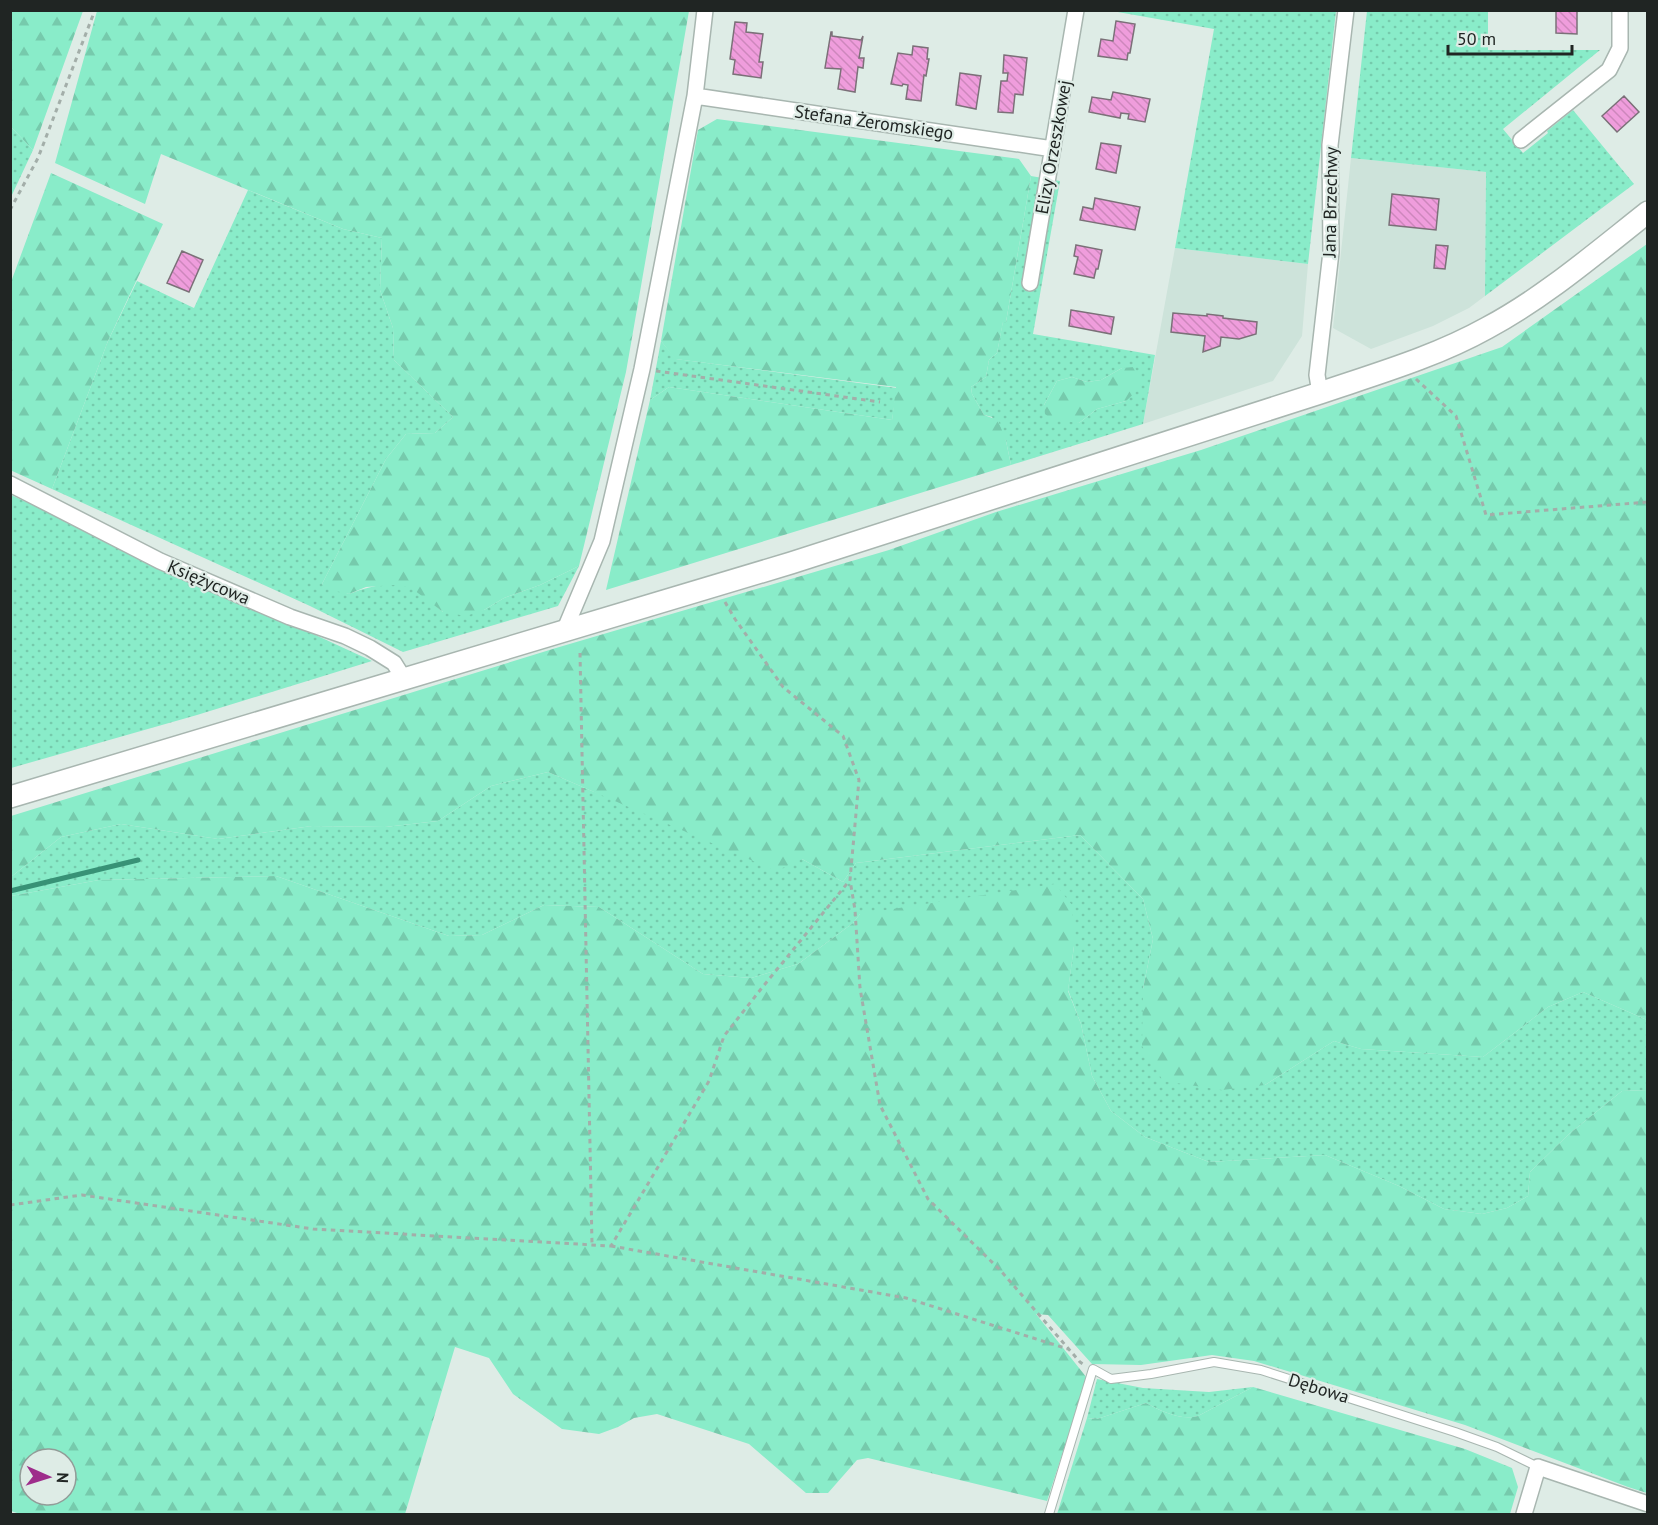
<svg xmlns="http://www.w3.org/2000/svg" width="1658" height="1525" font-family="'PT Sans',sans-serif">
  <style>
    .built { fill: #cde3da }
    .grass { fill: url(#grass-dots); fill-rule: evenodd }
    .forest { fill: url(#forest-firs); fill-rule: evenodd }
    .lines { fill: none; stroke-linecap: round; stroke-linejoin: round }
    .stream { stroke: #389276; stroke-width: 5 }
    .building { fill: url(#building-back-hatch); stroke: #7b7078; stroke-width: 1.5 }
    .lane-casing { stroke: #a8b6b0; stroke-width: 10 }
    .street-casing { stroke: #a8b6b0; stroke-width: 18 }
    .secondary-casing { stroke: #a8b6b0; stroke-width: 24 }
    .path { stroke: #a3aea9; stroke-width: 3; stroke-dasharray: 4.5 4.5; stroke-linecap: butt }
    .lane { stroke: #fff; stroke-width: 8 }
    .street { stroke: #fff; stroke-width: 15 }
    .secondary { stroke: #fff; stroke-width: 21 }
    .labels { text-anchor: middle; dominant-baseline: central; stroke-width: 4.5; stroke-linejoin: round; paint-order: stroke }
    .street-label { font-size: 18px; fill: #202523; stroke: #deece6 }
  </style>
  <defs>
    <pattern id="grass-dots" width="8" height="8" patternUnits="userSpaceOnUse" patternTransform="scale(1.5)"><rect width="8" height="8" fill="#89ecc9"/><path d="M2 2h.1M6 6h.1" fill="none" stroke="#76caac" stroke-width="1.8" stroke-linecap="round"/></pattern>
    <pattern id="forest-firs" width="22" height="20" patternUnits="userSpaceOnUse" patternTransform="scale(1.5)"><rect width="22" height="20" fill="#89ecc9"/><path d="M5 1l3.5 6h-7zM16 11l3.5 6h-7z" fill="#76caac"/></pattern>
    <pattern id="building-back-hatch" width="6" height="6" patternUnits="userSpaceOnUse" patternTransform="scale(1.5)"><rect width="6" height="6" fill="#ef9ddc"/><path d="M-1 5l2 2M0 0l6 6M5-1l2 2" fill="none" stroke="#cd87bc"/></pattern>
  </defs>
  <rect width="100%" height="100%" fill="#deece6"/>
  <path class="built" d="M1351,158L1486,172L1485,296L1469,308L1433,326L1371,349L1333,328Z
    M1175,248L1308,264L1302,336L1273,381L1143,424Z"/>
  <path class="grass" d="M1112,11H1336L1308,264L1175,248L1214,29Z
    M1367,11H1488V50H1600L1503,129L1523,153L1548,133L1547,131L1573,110L1634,184L1485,296L1486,172L1351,158Z
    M11,127L33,150L11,197Z
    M1031,176L1060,181L1033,334L1155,355L1143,424L1011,465L1006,441L992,417L984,415L972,394L971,387L986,377L989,360L997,353L1003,321L1006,322ZM1122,368L1126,401L1097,409L1079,423L1044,405L1057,381L1072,377L1087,382L1101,380Z
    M248,190L343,229L382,238L380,290L393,328L394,360L453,417L435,433L406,434L386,459L322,584L349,594C366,587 390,581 409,586C418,589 434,605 443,612L484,610L504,598L540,585L579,566L558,606L403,652L310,606L52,489L108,341L137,281L194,308Z
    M661,341L676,359L897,388L892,420L669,387L650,400Z
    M11,495L372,661L197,715L11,768Z
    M548,772L592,791L802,859L843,882L856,863L1080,835L1143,899L1153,939L1143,989L1265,1085L1334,1041L1361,1049L1483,1057L1548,1007L1583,992L1647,1020V1090L1622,1091L1569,1134L1530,1172L1528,1196L1507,1208L1482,1214L1444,1209L1399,1186L1325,1155L1209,1162L1145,1137L1111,1111L1092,1076L1081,1024L1068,990L1074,946L860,914L853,923L798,964L751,978L703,974L599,907L544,905L482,935L449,936L276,876L99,880L11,896V877L61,837L121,824L218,839L312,826L385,827L438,821L491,786Z
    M1097,1379L1143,1388L1209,1392L1253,1387L1198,1416C1181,1421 1161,1411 1146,1403L1097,1419L1087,1418Z"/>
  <path class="forest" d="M11,10L83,11L33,150L11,127Z
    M97,11H689L626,372L579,566L540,585L504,598L484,610L466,616L443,612L410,587L394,585L366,587L349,594L331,590L322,584L386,459L406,434L435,433L453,417L394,360L393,328L380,290L382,238L343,229L161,154L145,204L55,163Z
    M717,119L1019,159L1031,176L1006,322H1003L997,353L989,360L986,377L971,387L972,394L984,415L998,420L1006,441L1011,465L606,590L650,400L669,387L892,420L896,387L675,359L661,341L698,130Z
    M51,173L163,224L108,341L52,489L10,470L11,282Z
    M1647,244V1020L1583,992L1548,1007L1483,1057L1361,1049L1334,1041L1265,1085L1222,1090L1163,1081L1142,1046L1143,989L1153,939L1143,899L1080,835L856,863L843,882L802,859L776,871L548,772L491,786L438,821L385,827L312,826L218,839L121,824L61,837L11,877V816L556,648L889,550L996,512L1201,450L1502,347Z
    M1134,367L1139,375L1141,387L1126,401L1097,409L1079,423L1051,419L1045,414L1044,405L1057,381L1072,377L1087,382L1101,380L1122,368Z
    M276,876L449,936L482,935L544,905L599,907L703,974L751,978L798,964L853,923L860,914L1055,884L1072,905L1074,946L1068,991L1081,1024L1092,1076L1111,1111L1145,1137L1209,1162L1325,1155L1399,1186L1444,1209L1482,1214L1507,1208L1528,1196L1530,1172L1569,1134L1622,1091L1647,1090V1493L1628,1487L1465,1425L1254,1361L1212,1355L1141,1365L1092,1364L1048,1315L1036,1314L1087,1378L1047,1501L868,1458L857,1460L828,1493H806L749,1444L657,1414L634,1418L618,1427L599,1434L562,1429L513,1394L489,1358L455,1347L405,1514H20L11,1511V896L99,880ZM30,1459H66V1495H30Z
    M1253,1387L1465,1449L1512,1468L1518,1487L1510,1514H1057L1087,1418L1097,1419L1146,1403C1161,1411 1181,1421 1198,1416Z"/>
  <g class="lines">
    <path class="stream" d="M10,891L138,860"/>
  </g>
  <path class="building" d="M1556,10H1577V34L1556,33Z
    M1116,21L1135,24L1130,53H1128L1127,60L1098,56L1101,39L1113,41Z
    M735,22L747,23L746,32L763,34L759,62H763L761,78L733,74L735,60L730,59Z
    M831,32H832V36L861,40L863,36L859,58H864L863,68L858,67L855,92L838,89L841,69L825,68Z
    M913,46L928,48L927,59H929L926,76L924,75L921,101L906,99L908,85L903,84L902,86L891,84L898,53L912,55Z
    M1004,55L1027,58L1023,95L1015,94L1013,113L998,112L1001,81H1007L1008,73H1003Z
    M960,73L981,76L976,109L956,105Z
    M1113,92L1150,99L1145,122L1128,119L1129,114L1121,113L1120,118L1089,112L1092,97L1111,100Z
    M1624,96L1639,112L1617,132L1602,116Z
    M1101,143L1121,146L1116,173L1096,169Z
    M1392,194L1439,199L1436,230L1389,225Z
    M1095,198L1140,207L1135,230L1080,220L1083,207L1093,209Z
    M1076,245L1102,250L1098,269H1096L1094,278L1074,274L1078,257L1074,256Z
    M1436,245L1448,246L1445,269L1434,268Z
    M182,251L203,260L189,292L167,283Z
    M1071,310L1114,317L1111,334L1069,326Z
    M1173,313L1207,316V314L1223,316V318L1257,322L1256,334L1239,339L1221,337L1220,346L1203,352L1205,336L1171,332Z"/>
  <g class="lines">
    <defs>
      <path id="lane" d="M1049,1514L1093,1369L1111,1379L1151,1374L1214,1362L1261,1370L1455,1432L1497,1447L1538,1467"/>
      <path id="street" d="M695,96L1053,149
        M1521,140L1609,70L1620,48V10
        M1030,283L1076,10
        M1320,393L1317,375L1331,252L1330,145L1346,10
        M10,484L160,561L290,617L345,636L370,648L394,663L404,679
        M565,629L602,541L642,369L695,96L705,10
        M1524,1514L1538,1467L1648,1504"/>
      <path id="secondary" d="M10,797L791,563L1320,393C1376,374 1435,357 1487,328C1545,297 1596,253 1648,212"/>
    </defs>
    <use href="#lane" class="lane-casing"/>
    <use href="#street" class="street-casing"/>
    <use href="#secondary" class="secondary-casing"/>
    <path class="path" d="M10,210L38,158L95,10
      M656,371L880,402
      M1416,379L1456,416L1486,515L1648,502
      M725,602L735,619L783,687L843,736L859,780L850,880L855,910L860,988L880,1105L928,1199L1001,1271L1080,1362L1083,1364
      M580,653L592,1244
      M10,1205L82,1195L313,1229L611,1246L709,1081L724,1036L761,989L850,880
      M611,1246L906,1298L1068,1349"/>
    <use href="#lane" class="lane"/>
    <use href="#street" class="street"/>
    <use href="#secondary" class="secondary"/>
  </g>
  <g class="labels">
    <g class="street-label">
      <text transform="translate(874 122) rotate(8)">Stefana Żeromskiego</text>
      <text transform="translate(1053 147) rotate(-80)">Elizy Orzeszkowej</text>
      <text transform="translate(1330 202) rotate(-89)">Jana Brzechwy</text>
      <text transform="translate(209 582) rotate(23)">Księżycowa</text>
      <text transform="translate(1319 1388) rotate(17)">Dębowa</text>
    </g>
  </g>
  <rect width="1658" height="1525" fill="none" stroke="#202523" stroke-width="24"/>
  <g transform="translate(48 1477) rotate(93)"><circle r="28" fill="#deece6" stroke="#929c98" stroke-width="1.5"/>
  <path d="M0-4.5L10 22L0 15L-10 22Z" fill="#9e2d8b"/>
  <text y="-9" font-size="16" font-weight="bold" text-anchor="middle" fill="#202523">N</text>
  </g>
  <path d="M1448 45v9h124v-9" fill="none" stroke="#202523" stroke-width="3"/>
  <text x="1457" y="45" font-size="18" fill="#202523" stroke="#deece6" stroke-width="4.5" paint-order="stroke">50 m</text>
</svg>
